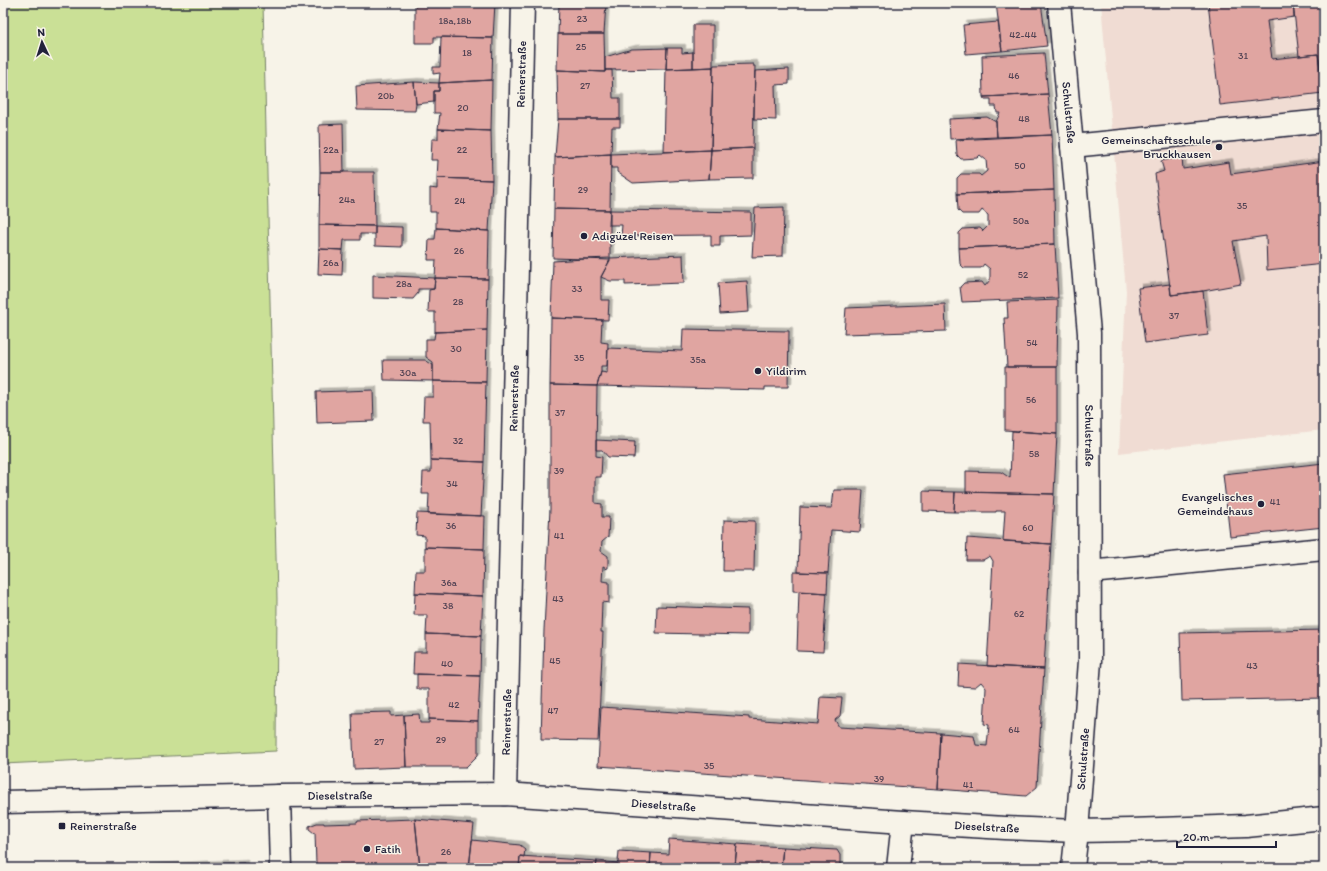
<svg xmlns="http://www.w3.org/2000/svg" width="1327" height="871" font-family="Itim,sans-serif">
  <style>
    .built { fill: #f0dcd3 }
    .green { fill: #cae096; stroke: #768168 }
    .building { fill: #e0a5a1; stroke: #22223b; filter: url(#shadow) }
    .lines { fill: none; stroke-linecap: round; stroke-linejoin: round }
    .minor-casing { stroke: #22223b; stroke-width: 25 }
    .minor { stroke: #f7f3e8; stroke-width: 22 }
    .poi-dot { fill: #22223b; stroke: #f7f3e8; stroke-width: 1.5 }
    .labels { text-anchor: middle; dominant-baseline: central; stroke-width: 3; stroke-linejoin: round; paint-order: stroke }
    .number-label { font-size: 10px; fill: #524354 }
    .street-label { font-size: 12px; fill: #22223b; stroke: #f7f3e8 }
    .poi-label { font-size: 12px; fill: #22223b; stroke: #f7f3e8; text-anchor: start }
  </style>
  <defs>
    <filter id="shadow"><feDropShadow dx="3.5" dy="-3.5" stdDeviation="0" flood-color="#0004"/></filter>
  </defs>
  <rect width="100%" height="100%" fill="#f7f3e8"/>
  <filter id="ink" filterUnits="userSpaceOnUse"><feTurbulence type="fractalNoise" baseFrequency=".025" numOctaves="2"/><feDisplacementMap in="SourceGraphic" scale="8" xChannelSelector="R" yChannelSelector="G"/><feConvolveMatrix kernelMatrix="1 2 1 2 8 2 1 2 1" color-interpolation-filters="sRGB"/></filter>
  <g filter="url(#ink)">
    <path class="built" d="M1101,3H1324V430L1119,453L1126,291Z"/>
    <path class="green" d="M3,3H263L277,599L276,751L3,764Z"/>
    <path class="building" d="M415,3H495L493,38L434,37V43H415Z
      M559,3H606L604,34H558Z
      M996,3H1041L1047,46L1002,51Z
      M1208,3H1293L1294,17L1267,21L1272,59L1318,54L1323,93L1220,105Z
      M1293,3H1324V93L1318,54L1299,56Z
      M998,22L1002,51L966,54L963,25Z
      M693,25H713V67L693,68Z
      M558,34H604L605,72L557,70Z
      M441,37L493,38L492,80L439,83L440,73L433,74V67H440Z
      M667,48L666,69L605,70V57L632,49Z
      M667,48H682V53L693,52V68L666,69Z
      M1044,53L1048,94L983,97L982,56Z
      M753,64V66H755L753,148L711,150L713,67L714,65Z
      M713,67L711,150L664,152L666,69Z
      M789,69V84L775,85L776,120L754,119L755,71Z
      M557,70L605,72V70H612L613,98H620V119H558Z
      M492,80L491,131L438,129L440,113H434V91H439V83Z
      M414,82L439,83V91H434V102L416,104Z
      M414,82L416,104L415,111L357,110L356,86Z
      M1048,94L1052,135L997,137L996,122L1000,113H997L996,106H991V99H984L983,97Z
      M987,117L996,122L997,137L950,139L949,119Z
      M558,119H620V127H612L611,154L555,157Z
      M343,124L344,172H320L319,125Z
      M438,129L491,131L492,180L437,178L438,160H431L432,139H438Z
      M1052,135L1054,190L957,194V178L961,174H979L981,176L987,171L986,160L980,155L977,158L961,159L957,155L956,140Z
      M753,148V178L709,179L711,150Z
      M711,150L709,179L633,183L617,172V168H611V154Z
      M611,154L610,210L554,209L555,157Z
      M1182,157L1183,169L1229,162L1231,174L1324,161V264L1267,270L1266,236L1233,241L1241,284L1203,291L1171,295L1155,174L1164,171L1161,161Z
      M320,172H374L375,226L319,225Z
      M437,178L492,180L489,231L436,228V212H430V188L437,189Z
      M1054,190L1055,244L959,248V233L963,229L980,228L983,231L988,226V215L982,210L979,214H962L958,210L957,194Z
      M784,207L783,256L752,257L755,208Z
      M554,209L610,210V258L584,259L553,258Z
      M610,210L751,212V235L720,236V246H711V235L621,236L622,225H609Z
      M319,225L375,226V234H360V240H344L343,250L319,249Z
      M375,226L402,227V247L375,246Z
      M436,228L489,231L488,279L435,278L436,260H428L429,239H435Z
      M1055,244L1058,298L962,302L960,287L964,283L982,282L985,286L990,280V269L984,264L981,268H964L960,264L959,248Z
      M319,249L343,250L342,275L318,274Z
      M683,255L684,283L625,285V281H610L601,277L610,260V258Z
      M584,259L610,260L601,277V300H609L608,320L551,318L553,261Z
      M373,275L435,278L434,289H418V293L413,299L373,298Z
      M435,278L488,279L487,330L435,332V312H428L429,290L434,289Z
      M747,281L749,312L720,314L718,283Z
      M1170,284L1171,295L1203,291L1208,335L1145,343L1138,288Z
      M1058,300L1057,367H1007L1004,318H1008L1007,302Z
      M945,304L946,331L844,334L846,308Z
      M551,318L602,320L601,342L608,343L607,366H601V372L597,386L550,385Z
      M683,329L789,331L788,387H765V390L597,386L601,372L607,373L608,348L682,351Z
      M487,330L486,382L433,381V362L426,357V339H434L435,332Z
      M383,360H425L433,365V381L384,380Z
      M1005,367H1057V434L1005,430Z
      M433,381L486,382L484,462L431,460L430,421H423L424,397H433Z
      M550,385L597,386L596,456L602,457L601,477H595V503L602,504V517H609L608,537L602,542L601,551L608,556V568L605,569V567L603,566L602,581L609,582V603L602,602L601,632H603L598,741L541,740L544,630L550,509Z
      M373,390L374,421L317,423L316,392Z
      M1012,431L1057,434L1054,494L966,492V471L1001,472L1010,478Z
      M596,440L635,442L634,458L608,457L602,450H596Z
      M431,460L484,462L481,516L428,514L429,494H422L423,472H431Z
      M1324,463V527L1230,537L1223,474Z
      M834,490H863L860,532L831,530L828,573L798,572L800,507L832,508Z
      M923,491L955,492L954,512L923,511Z
      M955,492L1054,494L1051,544L1003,541L1005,511H996V512H954Z
      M417,513L485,516L484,549L425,547V536L416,535Z
      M724,520L755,521L754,571H723Z
      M967,538L1051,544L1044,669L987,666L993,561L990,556L983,560H966Z
      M425,547L484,549L483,596L415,593L416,571H425Z
      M793,572L828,573L827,593L793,591Z
      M799,591L827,593L823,652L797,651Z
      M415,593L483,596L481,636L426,634L427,615H414Z
      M657,606L748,609V635L656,633Z
      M1324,630V698L1182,701L1180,633Z
      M426,634L481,636L480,676L413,674L414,652H426Z
      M959,664L1044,669L1037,787L1026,796L938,789L941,733L974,736L976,745L987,746L989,725L984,724L986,688L981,682L975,687L958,686Z
      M417,674L480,676L478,721L429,719V689H417Z
      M820,697L842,698L840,716L835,720L839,727L941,733L938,789L598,766L601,707L749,717V719L818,724Z
      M391,712V716L404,715L406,767L354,769L352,713Z
      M419,714L420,723H429V719L478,721V755L466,767H406L404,715Z
      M415,819L474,824L469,868H420Z
      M415,819L420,868H314L316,864L315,833H314L309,829V826L317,823H324V824L357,823L358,821Z
      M669,839L737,844L735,866H727L726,868H650L651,853L668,854Z
      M472,840L520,845L525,849L524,857L520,856L519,868H469Z
      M737,844L783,847L781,868H726L727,866H735Z
      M783,847L837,850L840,855V868H781Z
      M619,851L651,853L650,868H596L597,861L618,863Z
      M520,856L597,861L596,868H519Z
      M244,863V868H132Z"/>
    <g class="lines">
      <defs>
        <g id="minor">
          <path id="s1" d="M1059,3L1089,333L1090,661L1077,831L1073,868"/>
          <path d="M1072,146L1324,121"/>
          <path d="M1090,572L1324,549"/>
          <path id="s2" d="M505,794L523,3"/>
          <path d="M279,796L281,868"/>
          <path id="s3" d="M3,802L279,796L505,794L903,822L1005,828L1077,831L1131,830L1246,826L1324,818"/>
          <path d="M898,868L903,822"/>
        </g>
      </defs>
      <use href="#minor" class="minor-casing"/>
      <use href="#minor" class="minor"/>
    </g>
  </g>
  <g class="poi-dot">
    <circle cx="1219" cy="147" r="4"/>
    <circle cx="584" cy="236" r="4"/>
    <circle cx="758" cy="371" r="4"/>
    <circle cx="1261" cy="504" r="4"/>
    <rect x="58" y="822" width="8" height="8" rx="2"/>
    <circle cx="367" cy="849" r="4"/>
  </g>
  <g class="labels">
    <g class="number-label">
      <text x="582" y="18">23</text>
      <text x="455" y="20">18a,18b</text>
      <text x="1023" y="34">42-44</text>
      <text x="581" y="46">25</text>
      <text x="467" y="52">18</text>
      <text x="1243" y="55">31</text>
      <text x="1014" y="75">46</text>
      <text x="585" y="85">27</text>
      <text x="386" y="95">20b</text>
      <text x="463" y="107">20</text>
      <text x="1024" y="118">48</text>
      <text x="331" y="149">22a</text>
      <text x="462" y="149">22</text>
      <text x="1020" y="165">50</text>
      <text x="583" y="189">29</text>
      <text x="347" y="199">24a</text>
      <text x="460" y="200">24</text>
      <text x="1242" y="205">35</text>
      <text x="1021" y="220">50a</text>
      <text x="459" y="250">26</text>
      <text x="331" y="262">26a</text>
      <text x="1023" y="274">52</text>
      <text x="404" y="283">28a</text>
      <text x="577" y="288">33</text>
      <text x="458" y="301">28</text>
      <text x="1174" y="315">37</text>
      <text x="1032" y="342">54</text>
      <text x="456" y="348">30</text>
      <text x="579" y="357">35</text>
      <text x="698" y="359">35a</text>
      <text x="408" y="372">30a</text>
      <text x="1031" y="399">56</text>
      <text x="560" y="412">37</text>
      <text x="458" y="440">32</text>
      <text x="1034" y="453">58</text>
      <text x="559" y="470">39</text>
      <text x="452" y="483">34</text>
      <text x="1275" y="501">41</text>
      <text x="451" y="525">36</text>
      <text x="1028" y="527">60</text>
      <text x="559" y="535">41</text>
      <text x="449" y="582">36a</text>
      <text x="558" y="598">43</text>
      <text x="448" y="605">38</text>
      <text x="1019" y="613">62</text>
      <text x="555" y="660">45</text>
      <text x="447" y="663">40</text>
      <text x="1252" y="665">43</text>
      <text x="454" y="704">42</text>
      <text x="553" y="710">47</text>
      <text x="1014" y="729">64</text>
      <text x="441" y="739">29</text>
      <text x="379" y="741">27</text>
      <text x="709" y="765">35</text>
      <text x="879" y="778">39</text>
      <text x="968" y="784">41</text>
      <text x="446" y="851">26</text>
    </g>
    <g class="street-label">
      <text stroke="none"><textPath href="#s2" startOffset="720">Reinerstraße</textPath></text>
      <text stroke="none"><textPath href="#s1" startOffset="110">Schulstraße</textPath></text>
      <text stroke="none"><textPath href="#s2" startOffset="396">Reinerstraße</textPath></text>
      <text stroke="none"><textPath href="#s1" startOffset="434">Schulstraße</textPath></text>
      <text stroke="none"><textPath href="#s2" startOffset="72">Reinerstraße</textPath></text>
      <text transform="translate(1083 759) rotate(-86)">Schulstraße</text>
      <text stroke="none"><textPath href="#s3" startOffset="337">Dieselstraße</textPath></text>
      <text stroke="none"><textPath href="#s3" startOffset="661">Dieselstraße</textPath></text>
      <text stroke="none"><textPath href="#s3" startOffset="985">Dieselstraße</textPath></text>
    </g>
    <g class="poi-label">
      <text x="1211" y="140" text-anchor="end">Gemeinschaftsschule<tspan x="1211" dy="14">Bruckhausen</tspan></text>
      <text x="592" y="236">Adigüzel Reisen</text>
      <text x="766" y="371">Yildirim</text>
      <text x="1253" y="497" text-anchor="end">Evangelisches<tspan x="1253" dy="14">Gemeindehaus</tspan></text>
      <text x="70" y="826">Reinerstraße</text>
      <text x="375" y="849">Fatih</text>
    </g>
  </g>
  <rect width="1327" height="871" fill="none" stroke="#f7f3e8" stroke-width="16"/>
  <rect x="8" y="8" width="1311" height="855" fill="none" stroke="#22223b" stroke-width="1.5" filter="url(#ink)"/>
  <g transform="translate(42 42) rotate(356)" stroke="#f7f3e8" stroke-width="3" paint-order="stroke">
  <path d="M0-3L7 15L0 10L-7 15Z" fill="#22223b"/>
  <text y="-6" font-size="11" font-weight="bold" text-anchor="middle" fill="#22223b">N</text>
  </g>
  <path d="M1177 841v6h99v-6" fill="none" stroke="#22223b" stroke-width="2"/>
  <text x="1183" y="841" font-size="12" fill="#22223b" stroke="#f7f3e8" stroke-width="3" paint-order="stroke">20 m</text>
</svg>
